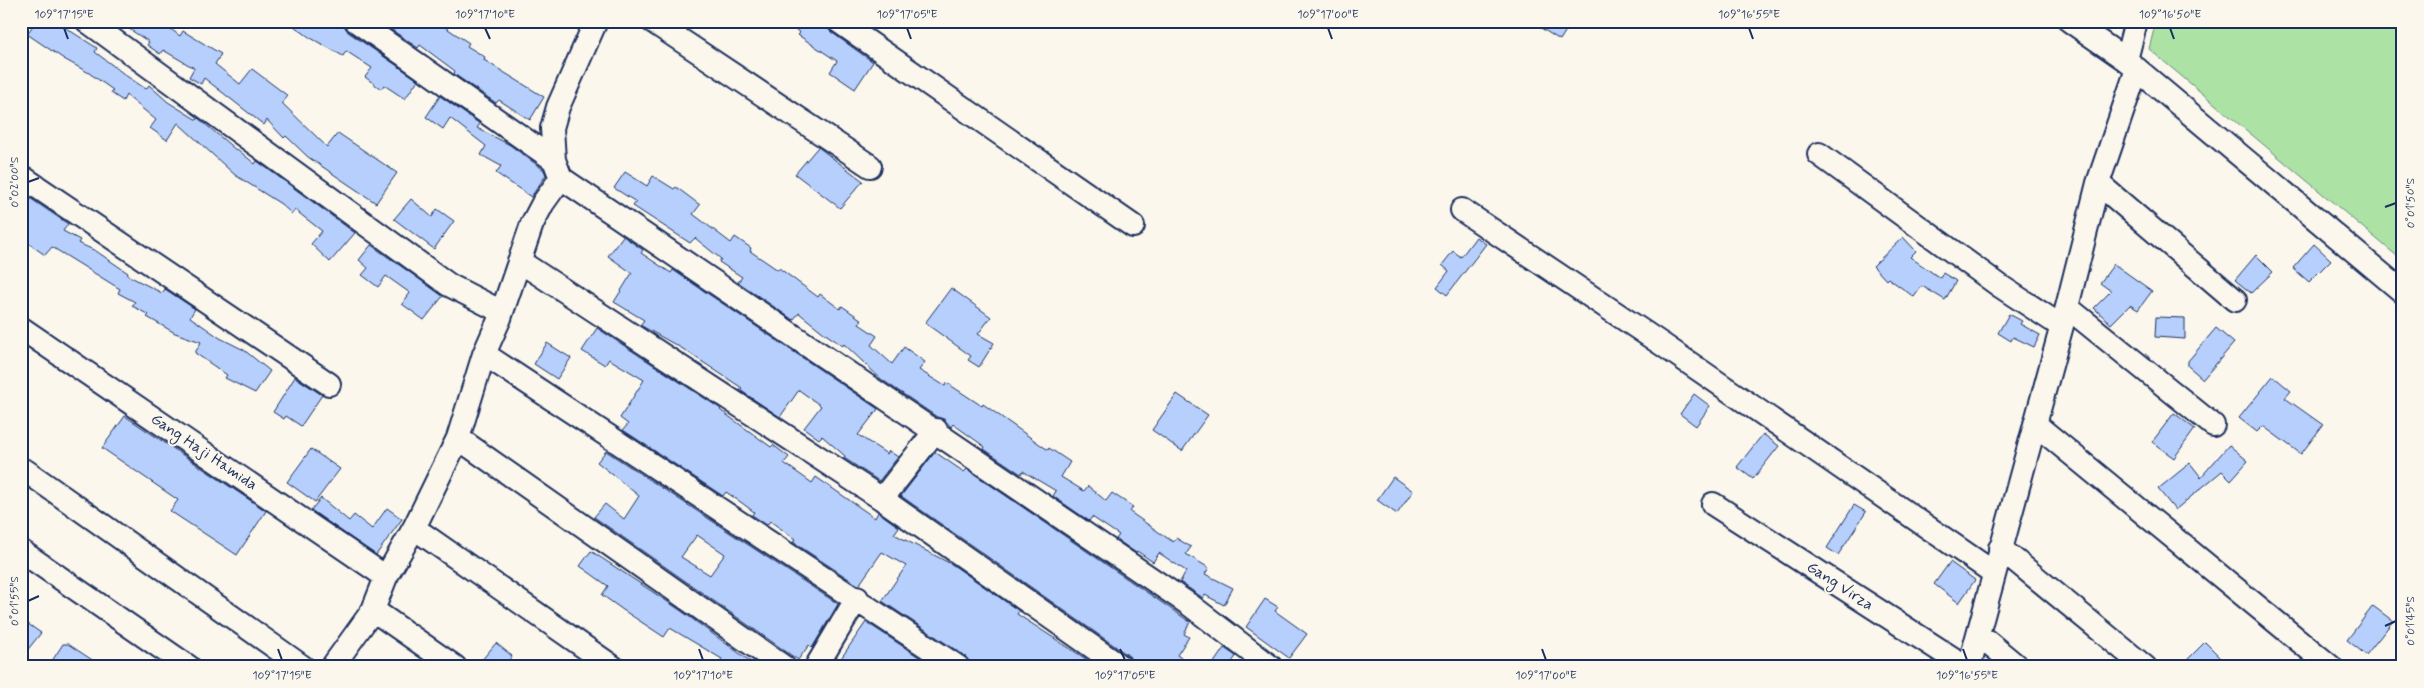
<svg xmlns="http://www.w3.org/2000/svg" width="2424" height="688" font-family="Mynerve,sans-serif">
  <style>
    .green { fill: #ace2a4; stroke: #648881 }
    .building { fill: #b6cffd; stroke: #1b2f5e; fill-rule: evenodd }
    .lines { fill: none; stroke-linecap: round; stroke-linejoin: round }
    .minor-casing { stroke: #1b2f5e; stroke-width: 26 }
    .minor { stroke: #fbf7ec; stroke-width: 22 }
    .ticks { fill: none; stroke: #1b2f5e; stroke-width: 2 }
    .labels { text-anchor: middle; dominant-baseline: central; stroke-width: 4; stroke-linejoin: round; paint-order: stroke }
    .street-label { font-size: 16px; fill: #1b2f5e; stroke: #fbf7ec }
    .neatline { fill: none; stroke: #1b2f5e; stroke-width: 2 }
    .ticks-label { font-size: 12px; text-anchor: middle; fill: #1b2f5e }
  </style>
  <rect width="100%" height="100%" fill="#fbf7ec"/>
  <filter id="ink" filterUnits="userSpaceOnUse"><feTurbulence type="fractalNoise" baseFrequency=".02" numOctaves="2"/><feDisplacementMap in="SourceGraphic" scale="10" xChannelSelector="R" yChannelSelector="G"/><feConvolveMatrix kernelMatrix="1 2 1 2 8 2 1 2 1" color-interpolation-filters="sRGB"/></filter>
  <g filter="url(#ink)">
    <path class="green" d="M2156,21H2403V261L2149,49Z"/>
    <path class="building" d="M36,21H55L97,48L95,52L128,77L146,89L149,85L168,102L197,120L198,118L236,150L237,149L255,164L257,161L355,233L330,262L311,244L322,231L295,210L292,214L281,204L235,175L178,123L167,140L150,128L156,120L126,95L123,101L111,93L113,90L89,73L64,59L27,34Z
      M117,21H160L180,36L183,31L221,54L215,64L240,84L252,69L288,96L282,103L327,147L338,133L397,173L376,203L308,157L286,136L284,138L267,120L264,125L204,78L201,84L189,77L194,68L163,50L160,54L147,45L149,42Z
      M287,21H343L348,32L418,80L405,99L384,85L381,89L365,77L372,68L346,51L343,56L309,37Z
      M379,21H436L469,43L467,46L485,57L484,60L544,97L530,120L499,100L496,103L454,74L455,71L420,45L418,48Z
      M784,21H825L831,32L873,62L855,89L830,72L837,61L798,35L800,33Z
      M1530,21H1572L1560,40Z
      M440,96L480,124L477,128L510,145L544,170L546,175L531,197L496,173L501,166L481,155L486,146L450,118L443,129L426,117Z
      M818,147L863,181L840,208L795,174Z
      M625,172L647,186L653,176L674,189L676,187L700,205L693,214L731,243L735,237L751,248L750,251L778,270L779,268L818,297L820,294L840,309L842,306L862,320L859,324L877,336L871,345L892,364L904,347L925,362L919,370L945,386L947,383L982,406L983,404L1048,450L1049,448L1070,462L1061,477L1084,491L1088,486L1106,501L1112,493L1133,507L1130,512L1173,542L1176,538L1191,547L1186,554L1209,568L1205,574L1233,588L1224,605L1205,595L1203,598L1180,582L1186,571L1159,553L1153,562L1137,551L1136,553L1116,539L1119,535L1092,517L1089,521L1053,496L1056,491L1026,473L1023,471L1021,474L984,449L985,447L953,424L951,427L944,419L937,417L881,379L844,344L843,346L824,333L799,313L793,320L738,282L742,277L719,262L721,259L695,238L690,243L633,206L636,202L614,188Z
      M21,192L68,224L63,231L80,240L78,243L96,251L128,273L127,275L162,293L165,289L195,309L190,317L220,338L244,350L270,371L255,393L225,378L227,375L195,353L201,342L175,333L147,317L149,315L132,306L135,302L118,293L120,289L52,247L45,255L21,238Z
      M411,199L432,217L437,209L454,221L434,249L394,219Z
      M623,236L643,250L641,253L671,273L673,270L878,409L858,435L887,454L889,451L898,457L879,481L844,458L845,456L822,436L819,439L804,428L821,406L799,390L780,417L740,390L742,388L683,349L640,325L644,320L614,302L632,273L608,256Z
      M1476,237L1486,244L1447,295L1437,287L1449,271L1442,265L1453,251L1461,257Z
      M1903,237L1916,251L1910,257L1940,278L1943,273L1956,281L1945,300L1922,286L1914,297L1888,278L1886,280L1873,266Z
      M2314,244L2331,260L2309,282L2293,268Z
      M371,245L443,296L424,320L402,304L410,293L386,276L378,287L362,275L368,268L359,260Z
      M2256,255L2273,272L2251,293L2235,280Z
      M2114,264L2152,291L2138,310L2130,305L2111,324L2094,308L2111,291L2100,283Z
      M951,288L991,317L978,334L994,343L979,367L968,360L971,356L925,323Z
      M2009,314L2022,321L2020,324L2040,335L2034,347L2013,337L2011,341L1998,333Z
      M2156,317L2185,318V339L2155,337Z
      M597,328L721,409L720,410L771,447L773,445L789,457L784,463L812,483L816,477L875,518L878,512L899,527L894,534L953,565L1019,611L1017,614L1086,659L1081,667H971L965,656L882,601L906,566L882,552L859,585H858L793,542L795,539L770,521L767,525L752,515L754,512L742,503L726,492L723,496L623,430L628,424L620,418L644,380L609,359L605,365L582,351Z
      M2216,328L2234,343L2203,379L2188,366V361Z
      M547,343L571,358L557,379L534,364Z
      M2273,376L2291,391L2285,398L2323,425L2301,454L2263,426L2257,432L2239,418Z
      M295,377L322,395L301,426L286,416L284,419L273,412Z
      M1177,394L1208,415L1182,451L1152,430Z
      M1694,394L1710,406L1696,426L1680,414Z
      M2174,413L2195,429L2174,458L2152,442Z
      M125,416L266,511L237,555L170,511L178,500L102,448Z
      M1763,434L1779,446L1753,479L1737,467Z
      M2229,445L2248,461L2231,480L2222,471L2175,510L2158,489L2190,463L2201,477Z
      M311,449L340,469L315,502L287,482Z
      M606,451L838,604L812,648L809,645L798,660L594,517L605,504L624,519L639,496L597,462ZM697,535L725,554L710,575L681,557Z
      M935,452L964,472L967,469L1190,622L1184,634L1189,637L1177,655L1194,667H1134L1129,656L901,496Z
      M1393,477L1413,491L1397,514L1377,500Z
      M321,498L349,521L354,515L372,529L387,508L402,519L376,555L311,510Z
      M1854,505L1866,512L1838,555L1827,548Z
      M591,551L680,610L758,667H716L722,659L670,628L664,637L623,610L602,595L608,586L580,566Z
      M1950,562L1975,580L1959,603L1934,584Z
      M1265,599L1278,607L1275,611L1307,634L1289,658L1246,627Z
      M2373,606L2393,621L2366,655L2347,640Z
      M21,619L41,633L21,658Z
      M866,622L934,667H835Z
      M2205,642L2230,667H2180Z
      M496,643L512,656L504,667H488L481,661Z
      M63,644H68L103,667H48Z
      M1224,648L1236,656L1229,667H1211Z"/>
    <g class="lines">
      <defs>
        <path id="minor" d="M87,21L449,285L502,312
          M652,21L870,166
          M838,21L1133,226
          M2070,21L2126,60L2403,292
          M2126,60L2136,21
          M1819,154L2000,286L2061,326
          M554,160L552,128L558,107L596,21
          M21,176L329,384
          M561,178L1190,605L1271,667
          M2098,183L2235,300
          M1462,210L1663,345L1994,573
          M519,261L882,499L1121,667
          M2067,307L2213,425
          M21,328L386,577
          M484,354L958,667
          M2035,424L2331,667
          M458,438L784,667
          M26,471L303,667
          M882,499L936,430
          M1713,504L1966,667
          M414,528L613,667
          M2000,548L2145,667
          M21,551L189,667
          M373,610L455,667
          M1978,634L2018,667
          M332,667L373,610L386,577L414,528L458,438L484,354L500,318L532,224L543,203L561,178L554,160L356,21
          M816,667L857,598
          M1969,667L2067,307L2098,183L2137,69"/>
      </defs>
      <use href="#minor" class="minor-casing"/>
      <use href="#minor" class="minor"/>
    </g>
  </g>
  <path class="ticks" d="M64,28L68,39M485,28L490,39M907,28L911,39M1328,28L1332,39M1749,28L1753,39M2170,28L2174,39M28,182L39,178M2385,207L2396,203M28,601L39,596M2385,626L2396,621M278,649L282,660M699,649L703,660M1120,649L1125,660M1542,649L1546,660M1963,649L1967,660"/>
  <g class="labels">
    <g class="street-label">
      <text transform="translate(204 452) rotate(34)">Gang Haji Hamida</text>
      <text transform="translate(1840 586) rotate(33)">Gang Virza</text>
    </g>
  </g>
  <rect width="2424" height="688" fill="none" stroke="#fbf7ec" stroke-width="55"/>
  <rect x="28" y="28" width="2368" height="632" class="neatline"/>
  <g class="ticks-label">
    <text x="64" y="18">109°17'15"E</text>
    <text x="485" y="18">109°17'10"E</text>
    <text x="907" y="18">109°17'05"E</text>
    <text x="1328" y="18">109°17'00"E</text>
    <text x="1749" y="18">109°16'55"E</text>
    <text x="2170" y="18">109°16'50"E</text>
    <text transform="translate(14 182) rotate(-90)" y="4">0°02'00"S</text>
    <text transform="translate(2410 203) rotate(-90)" y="4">0°01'50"S</text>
    <text transform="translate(14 601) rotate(-90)" y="4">0°01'55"S</text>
    <text transform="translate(2410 621) rotate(-90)" y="4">0°01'45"S</text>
    <text x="282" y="679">109°17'15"E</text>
    <text x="703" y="679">109°17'10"E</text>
    <text x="1125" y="679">109°17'05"E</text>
    <text x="1546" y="679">109°17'00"E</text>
    <text x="1967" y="679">109°16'55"E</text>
  </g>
</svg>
